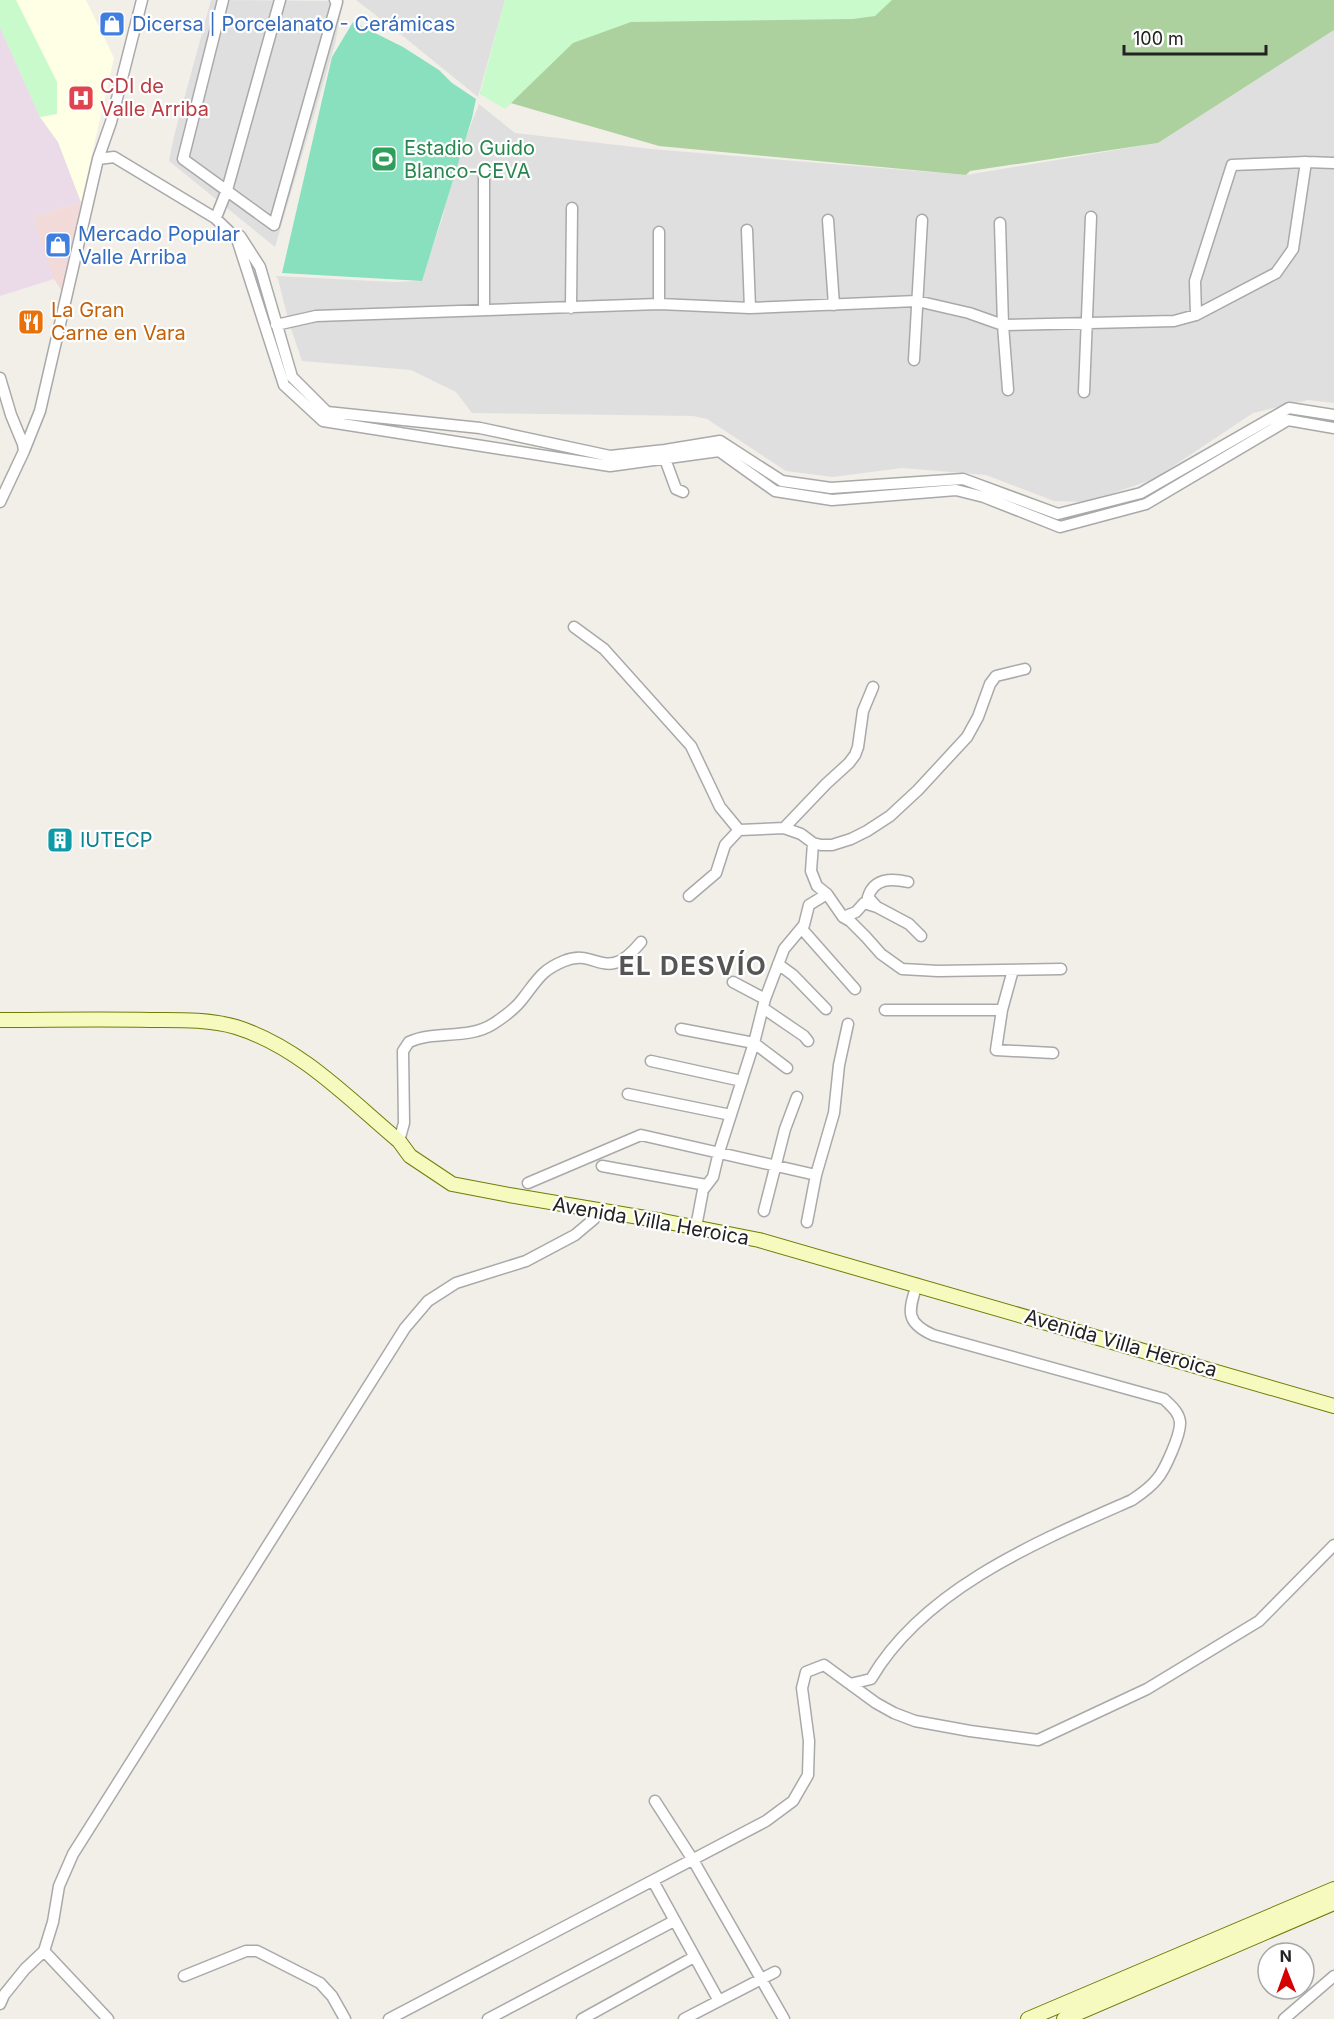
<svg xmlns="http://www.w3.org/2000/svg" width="1334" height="2019" font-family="Inter,sans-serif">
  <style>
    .residential { fill: #e0dfdf }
    .commercial { fill: #f2dad9 }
    .industrial { fill: #ebdbe8 }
    .education { fill: #ffffe5 }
    .forest { fill: #add19e }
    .park { fill: #c8facc }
    .pitch { fill: #88e0be }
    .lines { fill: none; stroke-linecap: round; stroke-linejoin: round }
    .street-casing { stroke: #a9a9a9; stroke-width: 13 }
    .secondary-casing { stroke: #707d05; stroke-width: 16 }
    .street { stroke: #fff; stroke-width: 10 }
    .secondary { stroke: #f7fabf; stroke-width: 14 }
    .labels { text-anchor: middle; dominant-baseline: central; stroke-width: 4.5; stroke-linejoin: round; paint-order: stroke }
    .shop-label { font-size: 20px; fill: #366cbe; stroke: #fff; text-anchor: start }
    .health-label { font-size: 20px; fill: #be3a42; stroke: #fff; text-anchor: start }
    .leisure-label { font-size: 20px; fill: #27864d; stroke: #fff; text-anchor: start }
    .food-label { font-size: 20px; fill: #c56008; stroke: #fff; text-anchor: start }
    .culture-label { font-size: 20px; fill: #0d838f; stroke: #fff; text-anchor: start }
    .street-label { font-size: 20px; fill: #222; stroke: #fff }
    .district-label { font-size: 26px; font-weight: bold; letter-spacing: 1.5px; fill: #555; stroke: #fff }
  </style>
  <rect width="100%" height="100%" fill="#f2efe9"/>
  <path class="residential" d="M211,0L343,1L335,44L275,247L169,161L174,136Z
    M356,0H505L478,97L399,33Z
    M1334,30V403L1308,400L1253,413L1154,479L1087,502L1054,501L986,475L902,468L833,477L786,471L707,419L693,416L472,413L456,392L411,370L302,361L289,323L278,279L276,276L393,282L421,281L442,219L454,168L479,104L515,133L651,149L966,175L1158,143Z"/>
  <path class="commercial" d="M81,202L65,296L50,273L33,217Z"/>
  <path class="industrial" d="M0,27L40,117L58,142L81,202L33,217L54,279L0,296Z"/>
  <path class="education" d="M16,0H86L114,58L81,202L58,142L40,117L56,113Z"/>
  <path class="forest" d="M513,0H1334V30L1158,143L970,171L966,175L659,146L480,94Z"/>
  <path class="park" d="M0,0H16L57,82V114L40,117L0,27Z
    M505,0H892L875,16L853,19L631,22L573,43L505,109L480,94Z"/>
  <path class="pitch" d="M353,22L403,47L439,70L452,83L476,99L472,118L422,281L282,273L332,57Z"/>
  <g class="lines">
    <defs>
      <path id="street" d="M223,0L183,159L274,225L337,2L335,0
        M98,159L114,157L215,218L237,239L284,385L323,421L610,466L719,451L775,491L832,500L956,490L984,497L1060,527L1146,504L1288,420L1334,428
        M484,171V310
        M217,215L227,190L280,0
        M828,220L834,305
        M1000,223L1003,325L1008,390
        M747,230L750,308
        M659,232V304
        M240,236L260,267L292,377L327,412L480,428L610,456L665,450L720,441L782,481L831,488L963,479L1058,514L1141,493L1289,408L1334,415
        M571,308L572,208
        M1196,315L1195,281L1232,165L1306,162L1334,163
        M276,325L316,316L659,304L750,308L917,301L969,313L1003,325L1174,321L1196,315L1276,273L1293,249L1306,162
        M914,360L922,220
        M0,378L11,415L23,444L24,451
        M1084,392L1091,217
        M665,459L676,489L683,492
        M0,502L24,451L40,411L98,159L111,122L142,0
        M574,627L604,649L691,746L720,807L739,830L784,828L801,834L813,843L821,845H832L851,839L867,831L890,816L918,790L967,737L978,717L990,684L996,676L1025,669
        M784,828L826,784L849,763L855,755L858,747L863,711L873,687
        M813,843L811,871L817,886L827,894L843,917L850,921L866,937L881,954L902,969L938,971L1061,969
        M689,896L716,873L725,845L739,830
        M877,907L909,924L921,936
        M843,917L856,912L864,903L877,907L868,897C874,878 891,878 908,882
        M802,929L855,989
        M778,964L793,975L826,1009
        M1013,970L1002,1010L996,1050L1053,1053
        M733,982L765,999
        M763,1008L804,1036L808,1041
        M885,1010H1002
        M681,1029L754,1043L787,1068
        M651,1061L742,1081
        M628,1094L731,1115
        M399,1141L404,1123L403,1051L409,1042C435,1030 468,1040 493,1024C504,1017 517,1007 524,997C538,979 542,970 564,961C597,947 605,986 641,942
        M602,1166L706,1185
        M528,1183L641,1135L816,1175
        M764,1211L785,1129L797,1097
        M807,1222L816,1175L834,1113L839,1065L848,1024
        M696,1227L703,1190L713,1177L719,1152L754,1043L765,999L784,949L804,925L809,905L827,894
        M850,1684L871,1679C924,1588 1039,1541 1132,1500C1141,1494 1150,1488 1157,1479C1165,1470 1181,1434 1180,1422C1179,1412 1171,1406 1164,1399L933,1335C904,1322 909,1310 917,1284
        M655,1801L693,1860L784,2019
        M653,1881L719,2001
        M44,1951L108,2019
        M184,1976L246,1951H257L320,1983L332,1996L345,2019
        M0,2004L4,1995L25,1969L44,1951L53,1922L59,1886L73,1854L405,1328L428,1301L456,1283L526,1261L575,1235L594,1219L598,1211
        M389,2019L766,1821L793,1801L808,1775L809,1741L802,1688L806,1672L824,1665L876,1703L894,1713L915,1721L970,1731L1038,1740L1147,1689L1259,1621L1334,1545
        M488,2019L674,1921
        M582,2019L694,1957
        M684,2019L775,1972
        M1284,2019L1334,1976"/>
      <path id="secondary" d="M0,1020C50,1020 100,1019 150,1020C178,1020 209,1019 236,1027C300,1047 349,1099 399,1141L410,1156L452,1184L509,1195L663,1221L759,1240L1334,1406
        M1028,2019L1334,1889
        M1064,2019L1334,1903"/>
    </defs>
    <use href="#street" class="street-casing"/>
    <use href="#secondary" class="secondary-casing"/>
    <use href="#street" class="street"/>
    <use href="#secondary" class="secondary"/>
  </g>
  <defs>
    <symbol id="shop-square" viewBox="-11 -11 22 22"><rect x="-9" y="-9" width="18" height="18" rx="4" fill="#3f7fe0" stroke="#fff"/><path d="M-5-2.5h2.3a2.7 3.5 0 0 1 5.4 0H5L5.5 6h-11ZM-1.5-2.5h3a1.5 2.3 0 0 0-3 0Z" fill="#fff"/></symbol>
    <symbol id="hospital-square" viewBox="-11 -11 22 22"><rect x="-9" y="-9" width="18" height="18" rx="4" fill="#e0444e" stroke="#fff"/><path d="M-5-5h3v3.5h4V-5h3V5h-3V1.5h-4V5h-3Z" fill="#fff"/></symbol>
    <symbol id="stadium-square" viewBox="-11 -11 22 22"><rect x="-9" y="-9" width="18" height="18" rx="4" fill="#2e9e5b" stroke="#fff"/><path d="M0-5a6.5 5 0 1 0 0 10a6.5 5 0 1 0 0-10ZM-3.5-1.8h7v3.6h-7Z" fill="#fff"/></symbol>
    <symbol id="restaurant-square" viewBox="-11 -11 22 22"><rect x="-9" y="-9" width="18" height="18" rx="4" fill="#e8710a" stroke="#fff"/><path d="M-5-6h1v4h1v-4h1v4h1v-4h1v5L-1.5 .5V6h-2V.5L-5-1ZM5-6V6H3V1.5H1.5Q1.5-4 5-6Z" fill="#fff"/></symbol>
    <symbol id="building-square" viewBox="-11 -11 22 22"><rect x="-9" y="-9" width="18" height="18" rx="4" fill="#0f9aa8" stroke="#fff"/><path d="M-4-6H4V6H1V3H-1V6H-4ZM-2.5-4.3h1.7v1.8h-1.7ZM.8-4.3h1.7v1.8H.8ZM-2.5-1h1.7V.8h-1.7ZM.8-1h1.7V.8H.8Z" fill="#fff"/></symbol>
  </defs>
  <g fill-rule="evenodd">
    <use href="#shop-square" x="97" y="9" width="30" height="30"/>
    <use href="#hospital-square" x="66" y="83" width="30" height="30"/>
    <use href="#stadium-square" x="369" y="144" width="30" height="30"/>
    <use href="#shop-square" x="43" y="230" width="30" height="30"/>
    <use href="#restaurant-square" x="16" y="307" width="30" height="30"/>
    <use href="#building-square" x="45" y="825" width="30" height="30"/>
  </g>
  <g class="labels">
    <g class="shop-label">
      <text x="132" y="24">Dicersa | Porcelanato - Cerámicas</text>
      <text x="78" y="234">Mercado Popular<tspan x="78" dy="23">Valle Arriba</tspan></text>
    </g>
    <g class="health-label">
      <text x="100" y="86">CDI de<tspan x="100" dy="23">Valle Arriba</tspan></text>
    </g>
    <g class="leisure-label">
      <text x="404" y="148">Estadio Guido<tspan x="404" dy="23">Blanco-CEVA</tspan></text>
    </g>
    <g class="food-label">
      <text x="51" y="310">La Gran<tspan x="51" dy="23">Carne en Vara</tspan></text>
    </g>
    <g class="culture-label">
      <text x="80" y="840">IUTECP</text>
    </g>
    <g class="street-label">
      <text transform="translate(651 1221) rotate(10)">Avenida Villa Heroica</text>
      <text transform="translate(1121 1343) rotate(16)">Avenida Villa Heroica</text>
    </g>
    <g class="district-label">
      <text x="693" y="965">EL DESVÍO</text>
    </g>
  </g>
  <g transform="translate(1286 1971) rotate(359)"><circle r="28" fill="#ffffff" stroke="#a7a7a7" stroke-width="1.5"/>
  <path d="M0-4.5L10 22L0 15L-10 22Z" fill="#d40000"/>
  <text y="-9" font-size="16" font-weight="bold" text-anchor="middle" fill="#222222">N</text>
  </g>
  <path d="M1124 45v9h142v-9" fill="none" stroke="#222222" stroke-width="3"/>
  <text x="1133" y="45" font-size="18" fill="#222222" stroke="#ffffff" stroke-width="4.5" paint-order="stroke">100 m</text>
</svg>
